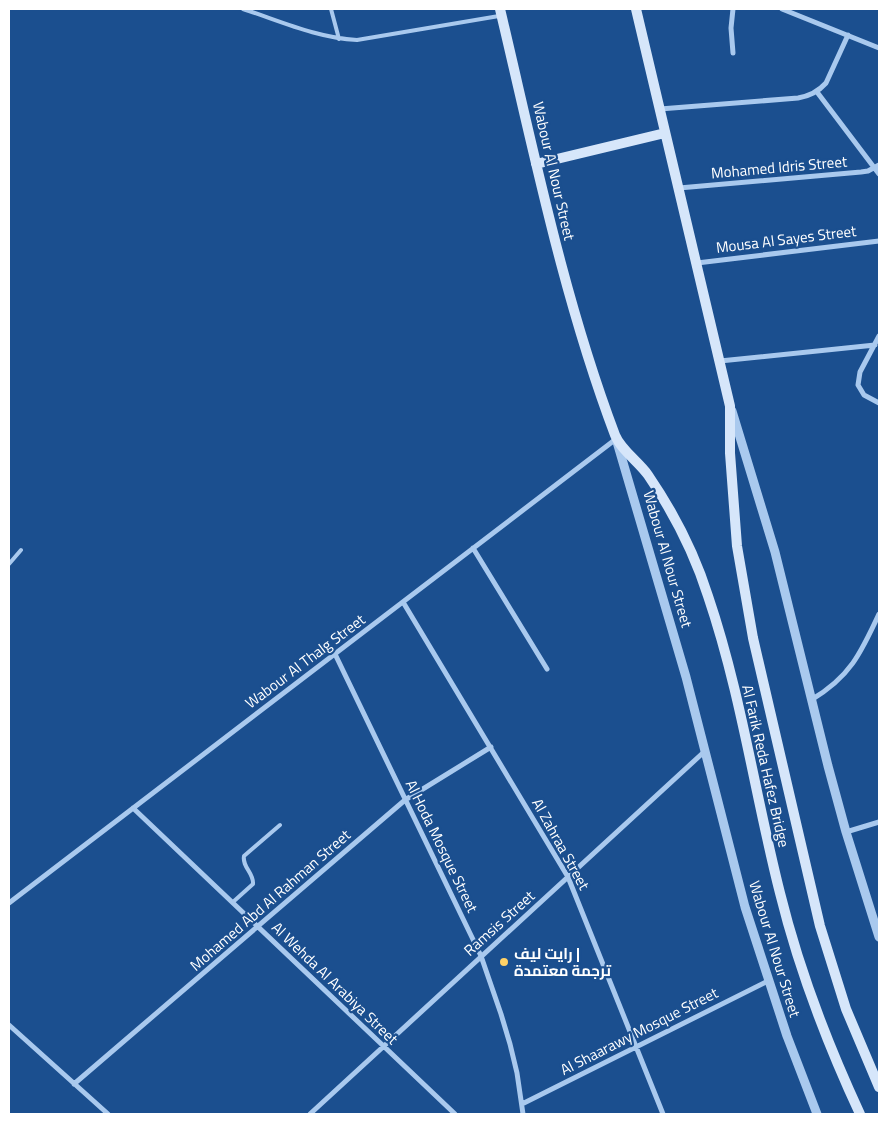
<svg xmlns="http://www.w3.org/2000/svg" width="888" height="1123" font-family="'Titillium Web',Cairo,sans-serif">
  <style>
    .lines { fill: none; stroke-linecap: round; stroke-linejoin: round }
    .service { stroke: #a9c9ee; stroke-width: 4 }
    .minor { stroke: #a9c9ee; stroke-width: 5 }
    .tertiary { stroke: #a9c9ee; stroke-width: 9 }
    .secondary { stroke: #d6e6fa; stroke-width: 10 }
    .poi-dot { fill: #ffd166; stroke: #1b4f8f; stroke-width: 2 }
    .labels { text-anchor: middle; dominant-baseline: central; stroke-width: 4.5; stroke-linejoin: round; paint-order: stroke }
    .street-label { font-size: 15px; fill: #fff; stroke: #1b4f8f }
    .poi-label { font-size: 15px; font-weight: bold; fill: #fff; stroke: #1b4f8f; text-anchor: start }
  </style>
  <rect width="100%" height="100%" fill="#1b4f8f"/>
  <g class="lines">
    <path class="service" d="M243,9C280,21 317,38 357,40L499,16
      M331,9L339,39
      M9,564L21,550
      M233,902L253,884C254,873 242,867 244,856L280,825"/>
    <path class="minor" d="M733,9L731,28L733,53
      M782,9L879,48
      M817,92L879,174
      M660,109L798,98C810,96 818,92 826,83L848,35
      M679,188L861,172L868,171L879,165
      M697,263L879,241
      M879,336L860,372L858,385L864,395L879,403
      M720,361L875,345
      M473,548L547,669
      M403,602L568,877L663,1114
      M335,654L481,956L501,1014L510,1044L517,1073L523,1114
      M811,700C850,677 861,653 879,614
      M133,808L455,1114
      M846,832L879,822
      M9,903L616,439
      M9,1025L108,1114
      M74,1084L405,800L491,747
      M522,1104L768,981
      M310,1114L705,751"/>
    <path class="tertiary" d="M732,411L775,552L828,766L846,832L879,937
      M617,442L686,677L745,907L787,1036L817,1114"/>
    <path class="secondary" d="M500,9C534,152 563,297 615,435C621,450 639,462 648,475C674,513 694,552 708,596C741,693 755,795 780,893C799,970 827,1043 860,1114
      M636,9L730,406V453L737,546L753,638L820,926L846,1009L879,1087
      M536,164L665,133"/>
  </g>
  <circle class="poi-dot" cx="504" cy="962" r="5"/>
  <g class="labels">
    <g class="street-label">
      <text transform="translate(779 167) rotate(-5)">Mohamed Idris Street</text>
      <text transform="translate(554 171) rotate(77)">Wabour Al Nour Street</text>
      <text transform="translate(786 239) rotate(-7)">Mousa Al Sayes Street</text>
      <text transform="translate(668 559) rotate(74)">Wabour Al Nour Street</text>
      <text transform="translate(305 661) rotate(-37)">Wabour Al Thalg Street</text>
      <text transform="translate(766 766) rotate(77)">Al Farik Reda Hafez Bridge</text>
      <text transform="translate(561 844) rotate(61)">Al Zahraa Street</text>
      <text transform="translate(442 846) rotate(64)">Al Hoda Mosque Street</text>
      <text transform="translate(270 900) rotate(-41)">Mohamed Abd Al Rahman Street</text>
      <text transform="translate(499 923) rotate(-42)">Ramsis Street</text>
      <text transform="translate(775 949) rotate(73)">Wabour Al Nour Street</text>
      <text transform="translate(335 983) rotate(44)">Al Wehda Al Arabiya Street</text>
      <text transform="translate(639 1031) rotate(-27)">Al Shaarawy Mosque Street</text>
    </g>
    <g class="poi-label">
      <text x="514" y="953">رايت ليف |<tspan x="514" dy="17">ترجمة معتمدة</tspan></text>
    </g>
  </g>
  <rect width="888" height="1123" fill="none" stroke="#ffffff" stroke-width="20"/>
</svg>
